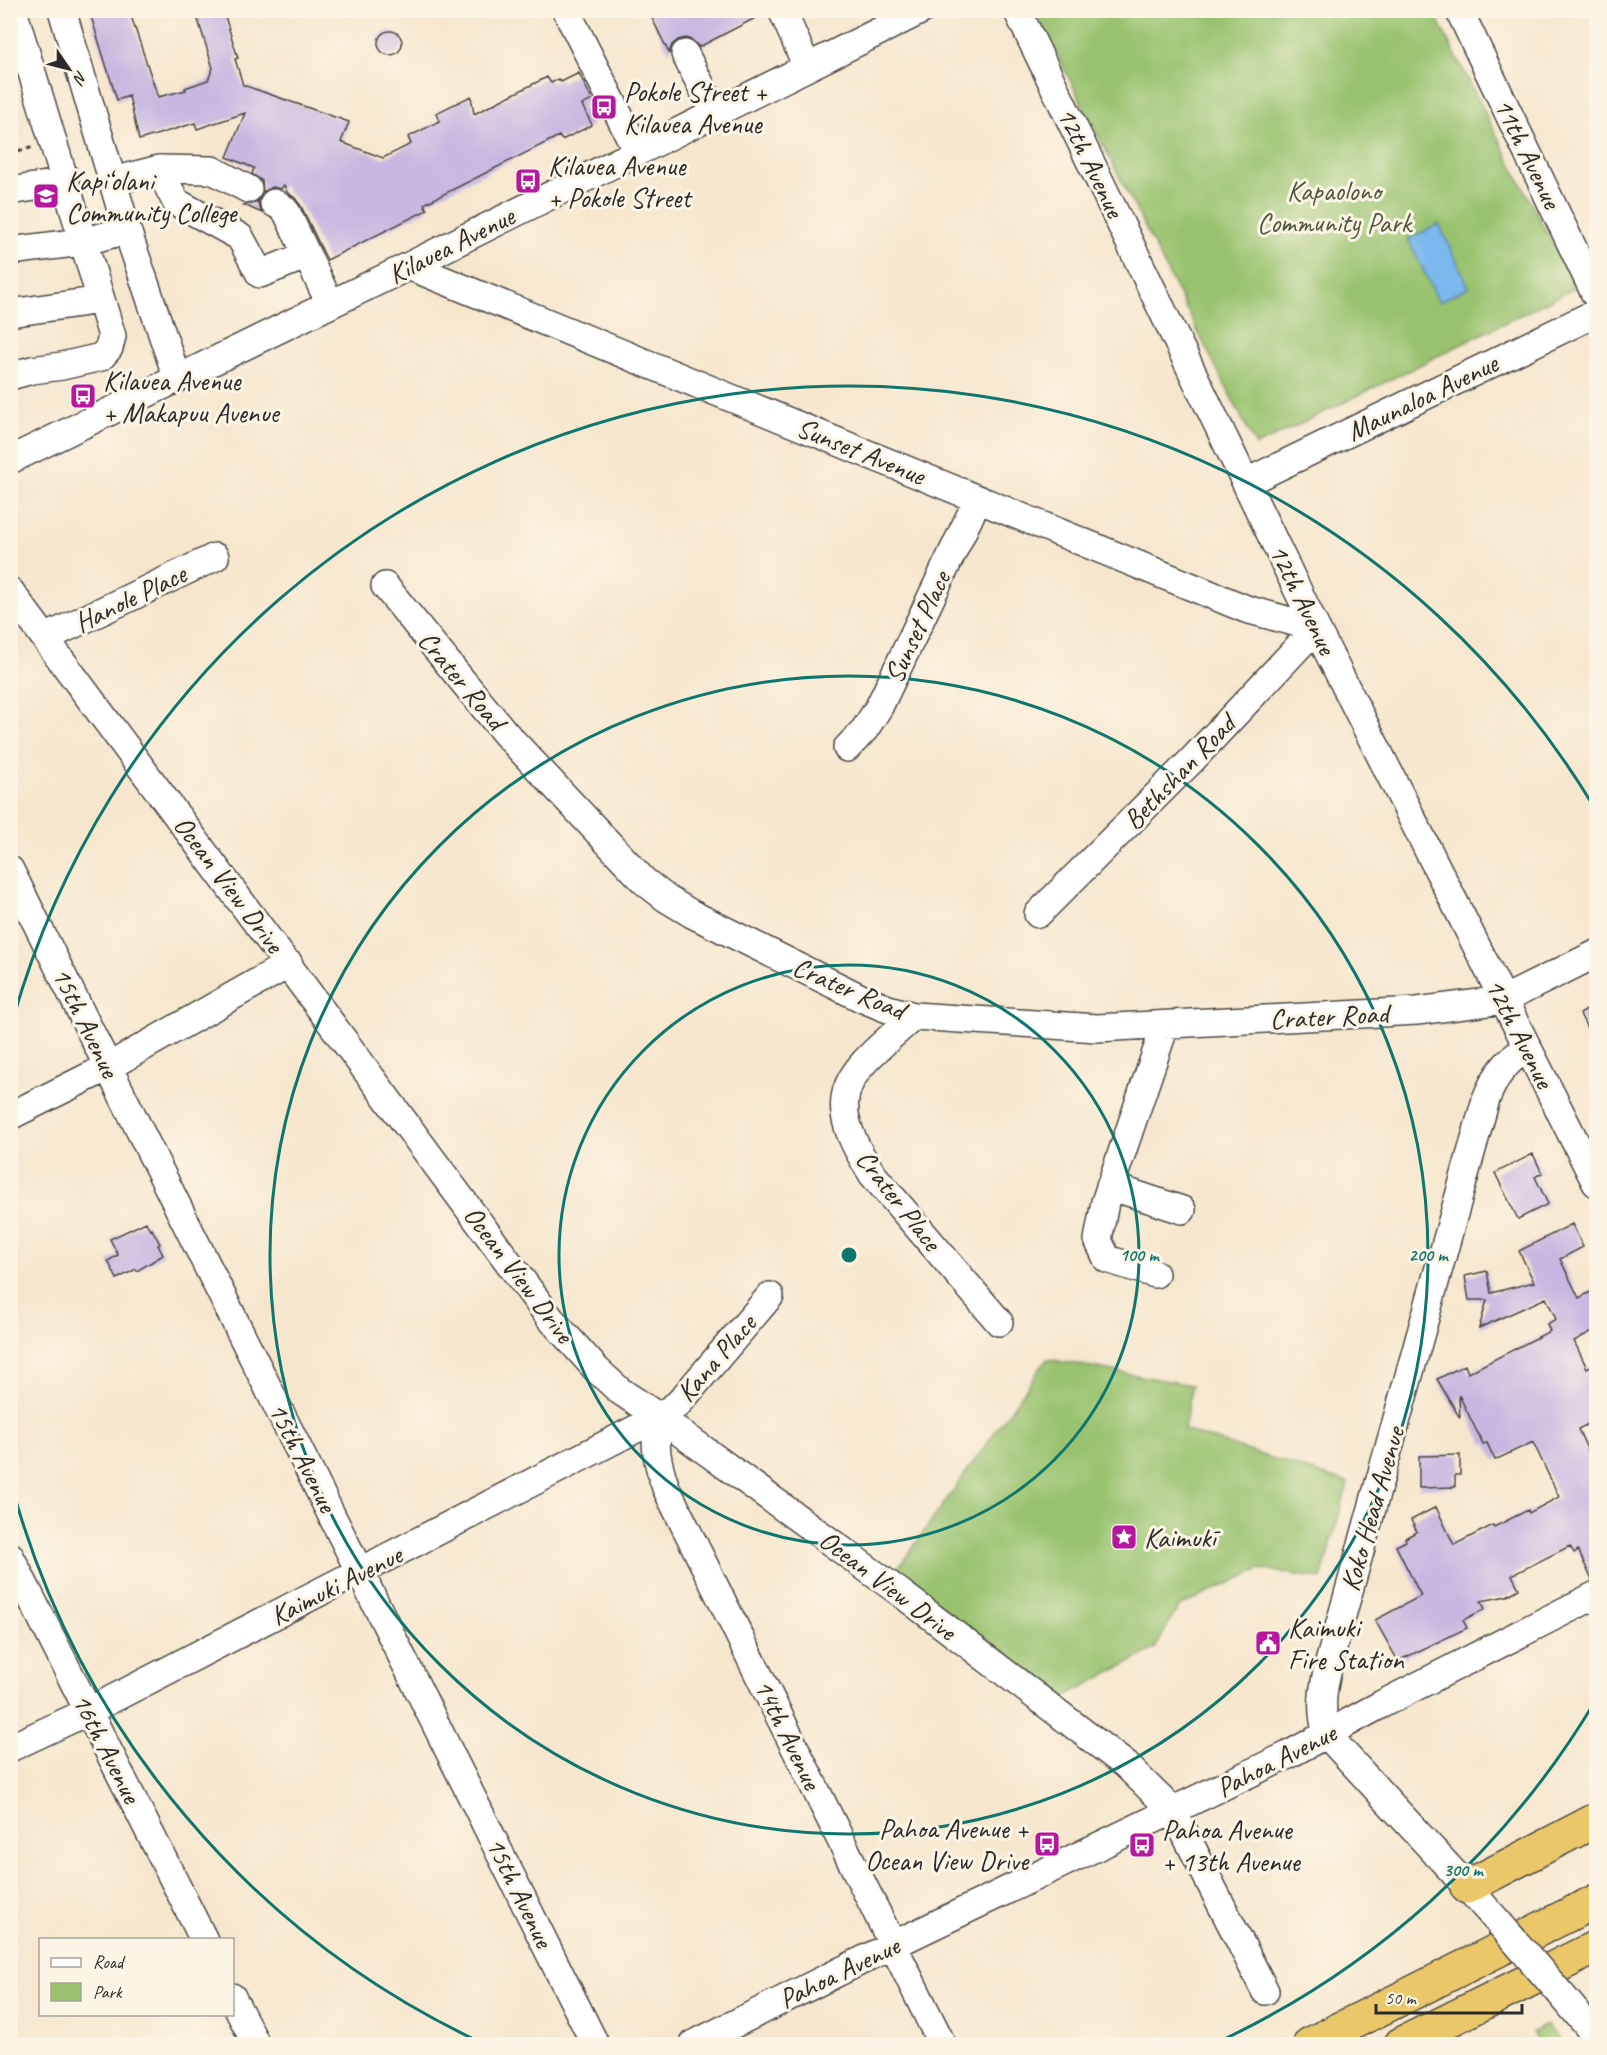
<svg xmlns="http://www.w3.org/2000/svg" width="1607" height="2055" font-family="Caveat,sans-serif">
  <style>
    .green { fill: #98c26e; stroke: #62764c; stroke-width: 1.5 }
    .water { fill: #7ab8ed; stroke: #52728c; stroke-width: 1.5 }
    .building { fill: #c7b7e1 }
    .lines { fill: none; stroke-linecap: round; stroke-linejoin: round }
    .minor-casing { stroke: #494743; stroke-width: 30 }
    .highway-casing { stroke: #494743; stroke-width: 36 }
    .path { stroke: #494743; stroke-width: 4; stroke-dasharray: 4.5 4.5; stroke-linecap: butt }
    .minor { stroke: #fff; stroke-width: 27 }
    .highway { stroke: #eac769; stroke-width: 33 }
    .minor-bridge-casing { stroke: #494743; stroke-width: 30; stroke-linecap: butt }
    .minor-bridge { stroke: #fff; stroke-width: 27 }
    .ring { fill: none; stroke: #0f766e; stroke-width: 3 }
    .labels { text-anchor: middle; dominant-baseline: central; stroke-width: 6; stroke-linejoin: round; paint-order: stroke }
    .poi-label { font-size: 28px; fill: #2b2b2b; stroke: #fcf5e5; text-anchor: start }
    .street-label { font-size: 28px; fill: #2b2b2b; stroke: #fcf5e5 }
    .park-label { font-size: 28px; fill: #4c583f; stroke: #fcf5e5 }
    .centre { fill: #0f766e; stroke: #fcf5e5; stroke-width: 3 }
    .ring-label { font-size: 18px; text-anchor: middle; font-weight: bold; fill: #0f766e; stroke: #fcf5e5; stroke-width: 6; stroke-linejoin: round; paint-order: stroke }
  </style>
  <rect width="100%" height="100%" fill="#fcf5e5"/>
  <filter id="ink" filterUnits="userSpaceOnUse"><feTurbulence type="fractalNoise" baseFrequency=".0167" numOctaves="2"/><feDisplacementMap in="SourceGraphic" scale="12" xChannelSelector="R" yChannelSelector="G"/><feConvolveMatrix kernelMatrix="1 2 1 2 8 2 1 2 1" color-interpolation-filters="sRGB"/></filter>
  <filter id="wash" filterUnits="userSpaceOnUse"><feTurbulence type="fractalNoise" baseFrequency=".008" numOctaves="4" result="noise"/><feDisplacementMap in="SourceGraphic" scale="24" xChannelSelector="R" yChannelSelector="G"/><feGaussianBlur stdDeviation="1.35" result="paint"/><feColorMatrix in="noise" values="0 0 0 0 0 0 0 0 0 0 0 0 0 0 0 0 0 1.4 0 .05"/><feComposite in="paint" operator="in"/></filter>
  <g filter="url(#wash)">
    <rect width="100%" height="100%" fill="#f6e6cd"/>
    <path class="green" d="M1035,11H1433L1575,288L1256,446Z
      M1047,1359L1192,1385L1184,1430L1348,1483L1321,1579L1260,1569L1178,1607L1155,1649L1054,1702L891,1578Z
      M1546,2025L1564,2044H1538L1532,2032Z"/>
    <path class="water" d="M1439,224L1469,287L1439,302L1408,239Z"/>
    <g id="blocks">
      <path class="building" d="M89,10H129L158,97L186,90L185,88L208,80L213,68L195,10H223L238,58L235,59L243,85L349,122L341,142L383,158L411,144L408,137L440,121L436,113L471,96L474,114L547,77L551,83L559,79L561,82L579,73L592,100L582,105L592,125L562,140L559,136L424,204L427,210L327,260L301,206L295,198L287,192L284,185L281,189L273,187L263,192L262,181L252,174L254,168L227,157L245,113L197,129L195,123L139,140L129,96L117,100Z
        M648,10H767V12L699,47L693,41L686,38L678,40L672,45L669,53Z
        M378 43a12 12 0 1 1 24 0a12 12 0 1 1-24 0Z
        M259,200L258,204L262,213L244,205L256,203Z
        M1596,1004V1046L1580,1014Z
        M1533,1154L1542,1173L1535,1177L1548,1204L1518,1219L1495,1173Z
        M146,1222L150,1230L152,1229L160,1244L158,1245L163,1255L137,1271L136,1269L117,1279L108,1261L118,1255L110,1239Z
        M1572,1224L1583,1247L1560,1259L1579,1298L1596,1289V1329L1574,1341L1587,1368L1596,1363V1420L1578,1429L1596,1468V1579L1592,1580L1578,1550L1574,1553L1570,1546L1512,1575L1519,1589L1507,1596L1481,1601L1485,1609L1463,1620L1467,1628L1398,1661L1375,1620L1421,1596L1396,1546L1406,1541L1405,1538L1417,1532L1411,1520L1436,1507L1454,1545L1493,1525L1494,1527L1528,1510L1529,1513L1559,1497L1533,1442L1495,1460L1487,1443L1483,1444L1459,1395L1460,1418L1437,1379L1465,1365L1468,1373L1550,1331L1547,1324L1556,1319L1546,1298L1479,1328L1487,1300H1469L1465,1276L1487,1271L1491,1293L1534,1282L1519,1251Z
        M1460,1455V1475H1455V1487L1419,1488V1456Z"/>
    </g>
  </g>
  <g filter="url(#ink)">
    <use href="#blocks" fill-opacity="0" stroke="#494743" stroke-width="1.5"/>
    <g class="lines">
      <defs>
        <path id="minor" d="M62,10L127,230L177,378
          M566,10L637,151
          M782,10L807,67
          M1017,10L1316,628L1596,1183
          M1459,10L1596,296
          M685,54L715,113
          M159,169L176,202L240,237L260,274L307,255
          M113,181L159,169L212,170L248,189
          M10,191L65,182
          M274,203L283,208L287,213L330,304
          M10,251L82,242L127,230
          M409,266L1246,609L1316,628L1192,760L1038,914
          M10,313L101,300
          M10,376L32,370L62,366L101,357L109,348L112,336L13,10
          M10,460L409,266L922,10
          M1247,482L1596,313
          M385,586L505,733L644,881L667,899L692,914L861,998L888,1009L914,1016L1097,1028L1417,1011L1503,1000L1596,954
          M10,591L550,1318L597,1370L620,1391L659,1417L902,1594L1126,1765L1174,1812L1265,1991
          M45,638L215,557
          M847,748L865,729L879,707L978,499
          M10,870L595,2044
          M914,1016C850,1074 817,1090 873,1175L999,1322
          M10,1116L108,1067L289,964
          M1110,1186L1182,1210
          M1155,1274L1107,1259L1098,1240L1105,1202L1165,1026
          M659,1417C653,1445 657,1462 666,1488L942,2044
          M10,1556L204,1940
          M10,1748L89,1711L659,1417L678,1404L770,1296
          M1500,1924L1467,1887L1327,1735C1319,1706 1323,1688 1330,1659L1486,1099C1495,1076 1506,1061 1527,1048
          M1560,1993L1596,2036
          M232,1997L256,2044
          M694,2044L893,1945L1288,1755L1382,1704L1596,1595"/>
        <path id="highway" d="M1467,1887L1596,1820
          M1310,2044L1596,1901
          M1401,2044L1596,1947"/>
      </defs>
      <use href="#minor" class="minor-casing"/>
      <use href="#highway" class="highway-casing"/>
      <path class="path" d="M10,154L32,147
        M1561,2044L1562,2043"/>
      <use href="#minor" class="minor"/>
      <use href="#highway" class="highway"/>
      <defs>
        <path id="minor-bridge" d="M1500,1924L1560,1993"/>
      </defs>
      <use href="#minor-bridge" class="minor-bridge-casing"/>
      <use href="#minor-bridge" class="minor-bridge"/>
    </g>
  </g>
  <g class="ring">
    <circle cx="849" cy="1255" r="290"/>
    <circle cx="849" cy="1255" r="579"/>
    <path d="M1594 1703A869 869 0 0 1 1216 2043M482 2043A869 869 0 0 1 12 1487M12 1023A869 869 0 0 1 1594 807"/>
  </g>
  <defs>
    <symbol id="bus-square" viewBox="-11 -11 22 22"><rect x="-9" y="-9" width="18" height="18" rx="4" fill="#b5179e" stroke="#fcf5e5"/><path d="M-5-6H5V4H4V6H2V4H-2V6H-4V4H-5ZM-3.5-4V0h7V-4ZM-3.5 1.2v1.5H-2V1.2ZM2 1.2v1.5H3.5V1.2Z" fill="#fff"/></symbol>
    <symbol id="university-square" viewBox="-11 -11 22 22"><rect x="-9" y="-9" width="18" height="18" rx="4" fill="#b5179e" stroke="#fcf5e5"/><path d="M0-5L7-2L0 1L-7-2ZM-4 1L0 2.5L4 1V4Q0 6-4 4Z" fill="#fff"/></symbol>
    <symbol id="sight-square" viewBox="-11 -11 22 22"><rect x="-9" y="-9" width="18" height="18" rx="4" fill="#b5179e" stroke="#fcf5e5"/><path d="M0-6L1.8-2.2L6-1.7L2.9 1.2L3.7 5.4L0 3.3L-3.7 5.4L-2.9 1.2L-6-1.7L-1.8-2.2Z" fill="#fff"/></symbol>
    <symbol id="civic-square" viewBox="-11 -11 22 22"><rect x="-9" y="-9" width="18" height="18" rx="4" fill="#b5179e" stroke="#fcf5e5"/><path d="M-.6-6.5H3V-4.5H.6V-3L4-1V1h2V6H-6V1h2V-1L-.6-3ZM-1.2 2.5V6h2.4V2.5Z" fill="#fff"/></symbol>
  </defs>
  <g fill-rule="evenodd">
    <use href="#bus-square" x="589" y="92" width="30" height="30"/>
    <use href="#bus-square" x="513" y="166" width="30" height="30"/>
    <use href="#university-square" x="31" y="181" width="30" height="30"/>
    <use href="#bus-square" x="68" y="381" width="30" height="30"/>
    <use href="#sight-square" x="1109" y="1522" width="30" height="30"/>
    <use href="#civic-square" x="1253" y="1628" width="30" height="30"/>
    <use href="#bus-square" x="1032" y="1829" width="30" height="30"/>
    <use href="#bus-square" x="1127" y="1830" width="30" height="30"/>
  </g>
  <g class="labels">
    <g class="poi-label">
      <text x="624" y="91">Pokole Street +<tspan x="624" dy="32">Kilauea Avenue</tspan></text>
      <text x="548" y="165">Kilauea Avenue<tspan x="548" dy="32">+ Pokole Street</tspan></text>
      <text x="66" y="180">Kapi‘olani<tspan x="66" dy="32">Community College</tspan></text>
      <text x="103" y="380">Kilauea Avenue<tspan x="103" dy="32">+ Makapuu Avenue</tspan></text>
      <text x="1144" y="1537">Kaimukī</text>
      <text x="1288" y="1627">Kaimuki<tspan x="1288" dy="32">Fire Station</tspan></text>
      <text x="1028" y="1828" text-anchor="end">Pahoa Avenue +<tspan x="1028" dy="32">Ocean View Drive</tspan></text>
      <text x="1162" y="1829">Pahoa Avenue<tspan x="1162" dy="32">+ 13th Avenue</tspan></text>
    </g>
    <g class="street-label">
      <text transform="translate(1528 153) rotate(64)">11th Avenue</text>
      <text transform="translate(1091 162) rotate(64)">12th Avenue</text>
      <text transform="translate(451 245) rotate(-27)">Kilauea Avenue</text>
      <text transform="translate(1422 397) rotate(-26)">Maunaloa Avenue</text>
      <text transform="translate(861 451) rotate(22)">Sunset Avenue</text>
      <text transform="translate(130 598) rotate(-26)">Hanole Place</text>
      <text transform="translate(1303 599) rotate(64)">12th Avenue</text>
      <text transform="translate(917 627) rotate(-65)">Sunset Place</text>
      <text transform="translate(462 680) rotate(50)">Crater Road</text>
      <text transform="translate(1179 772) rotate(-46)">Bethshan Road</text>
      <text transform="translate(229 884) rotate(53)">Ocean View Drive</text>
      <text transform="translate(849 988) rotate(23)">Crater Road</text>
      <text transform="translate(1329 1016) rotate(-3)">Crater Road</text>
      <text transform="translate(86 1022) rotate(64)">15th Avenue</text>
      <text transform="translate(1520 1033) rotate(63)">12th Avenue</text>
      <text transform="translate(899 1200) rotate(52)">Crater Place</text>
      <text transform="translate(519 1274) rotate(53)">Ocean View Drive</text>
      <text transform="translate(716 1358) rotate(-49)">Kana Place</text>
      <text transform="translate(303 1457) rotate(63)">15th Avenue</text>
      <text transform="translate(1372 1509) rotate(-74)">Koko Head Avenue</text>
      <text transform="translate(336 1585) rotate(-27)">Kaimuki Avenue</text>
      <text transform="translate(888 1585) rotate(37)">Ocean View Drive</text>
      <text transform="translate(788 1734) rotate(64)">14th Avenue</text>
      <text transform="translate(107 1748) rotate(63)">16th Avenue</text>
      <text transform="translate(1276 1760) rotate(-27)">Pahoa Avenue</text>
      <text transform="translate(520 1892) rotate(64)">15th Avenue</text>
      <text transform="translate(839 1972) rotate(-26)">Pahoa Avenue</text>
    </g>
    <g class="park-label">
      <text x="1334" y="190">Kapaolono<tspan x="1334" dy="32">Community Park</tspan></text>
    </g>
  </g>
  <circle cx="849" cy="1255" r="9" class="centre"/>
  <g class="ring-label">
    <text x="1139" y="1261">100 m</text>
    <text x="1428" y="1261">200 m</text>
    <text x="1463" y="1876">300 m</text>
  </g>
  <rect width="1607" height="2055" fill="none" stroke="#fcf5e5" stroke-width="36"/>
  <rect x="39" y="1938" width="195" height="78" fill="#fcf5e5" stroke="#a8a49b" stroke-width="1.5"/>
  <rect x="51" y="1958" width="30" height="9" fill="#ffffff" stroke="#a8a49b" stroke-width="1.5"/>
  <text x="93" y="1968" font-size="18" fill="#2b2b2b">Road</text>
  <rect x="51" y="1983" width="30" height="18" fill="#98c26e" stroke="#a8a49b" stroke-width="1.5"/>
  <text x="93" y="1998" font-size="18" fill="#2b2b2b">Park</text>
  <g transform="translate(69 69) rotate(125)" stroke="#fcf5e5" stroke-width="4.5" paint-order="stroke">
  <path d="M0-4.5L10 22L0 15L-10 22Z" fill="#2b2b2b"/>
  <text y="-9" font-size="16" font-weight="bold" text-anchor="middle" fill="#2b2b2b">N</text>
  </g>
  <path d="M1376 2004v9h146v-9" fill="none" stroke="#2b2b2b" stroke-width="3"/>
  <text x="1385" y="2004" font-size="18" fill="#2b2b2b" stroke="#fcf5e5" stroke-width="4.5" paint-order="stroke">50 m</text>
</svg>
